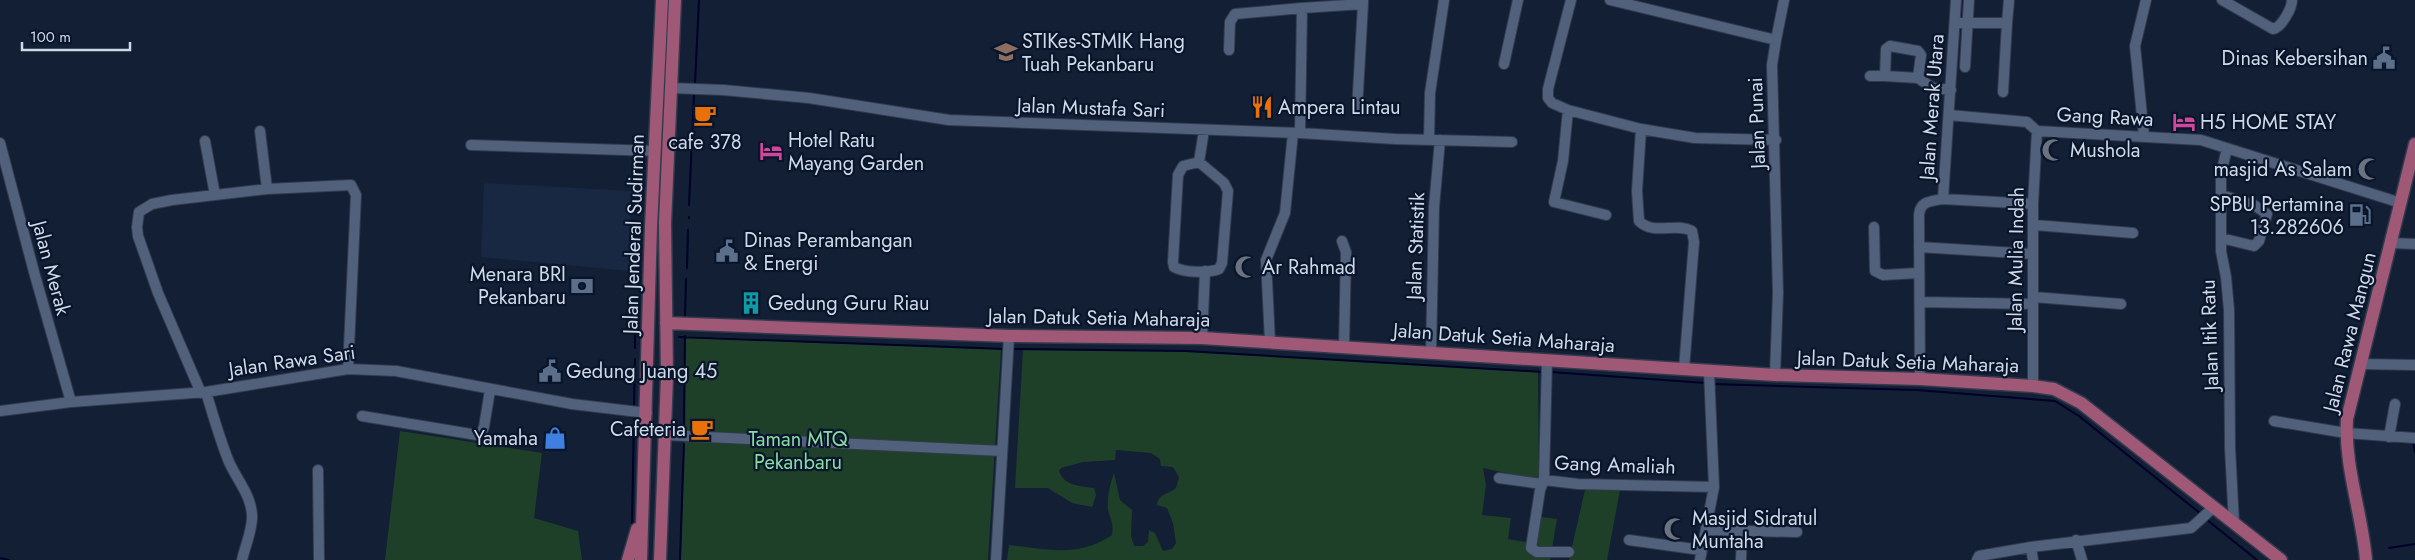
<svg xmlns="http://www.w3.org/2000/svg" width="2415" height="560" font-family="Jost,sans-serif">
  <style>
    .built { fill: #182843 }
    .green { fill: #1e4029 }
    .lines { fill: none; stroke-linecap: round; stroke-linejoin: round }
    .stream { stroke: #000129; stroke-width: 2 }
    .minor-casing { stroke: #333a4d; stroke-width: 12 }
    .major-casing { stroke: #333a4d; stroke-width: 15 }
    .minor { stroke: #51617c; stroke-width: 10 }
    .major { stroke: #9f5876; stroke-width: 12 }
    .labels { text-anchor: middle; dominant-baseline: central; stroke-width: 4.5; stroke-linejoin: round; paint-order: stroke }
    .poi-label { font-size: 20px; fill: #d0d9e8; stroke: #09152b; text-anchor: start }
    .street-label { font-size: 20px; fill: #d0d9e8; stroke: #09152b }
    .park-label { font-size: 20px; fill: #88dda1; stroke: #09152b }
  </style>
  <rect width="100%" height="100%" fill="#121f35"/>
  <path class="built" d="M484,183L631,191L629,271L481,257Z"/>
  <path class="green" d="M685,336L1001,349L988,560H680L684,447Z
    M1023,350L1185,351L1538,372L1539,480L1483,468L1486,485L1482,515L1511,518L1508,539L1530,543L1541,517L1557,519L1550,560H1007L1009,545C1047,549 1078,558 1112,535C1114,522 1110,520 1108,509C1107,496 1110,485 1114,473L1120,500L1132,510L1131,536L1134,546H1143L1148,542L1149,530L1155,533L1163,551L1172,549L1176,543L1173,523L1167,508L1157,505C1158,494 1169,494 1176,488L1179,477L1173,467L1161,466L1160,459L1151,453L1116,450L1115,460L1083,462L1061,468L1059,471C1064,486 1080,486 1094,488L1096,495L1092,507L1072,503L1048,488H1015Z
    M400,431L542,453L534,518L578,531L582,560H385Z
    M1585,490H1620L1607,560H1569Z"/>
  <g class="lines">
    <path class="stream" d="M695,83L699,0
      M689,205L694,95
      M689,218V217
      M687,268L688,230
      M685,316L686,279
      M679,337L1004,349
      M635,348V332L642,333
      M1012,349L1185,351L1544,372
      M1551,372L1706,383
      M1713,384L1917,390L2055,401L2079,416L2201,514
      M634,406L635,359
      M684,432L685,336
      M2413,442L2415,452
      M2206,519L2257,560
      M632,526L634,418
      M2389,548L2415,544
      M0,558L9,560
      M680,560L684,444"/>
    <defs>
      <path id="minor" d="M1571,0L1548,89V98L1552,103L1568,110L1641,129L1695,138L1776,140
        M1610,0L1776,40L1772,65L1778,293L1775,375
        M2222,0L2273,29C2282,27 2292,8 2292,0
        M1955,23H2007L2003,92
        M2007,23L2009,0
        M1776,40L1784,0
        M1229,50L1230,22L1235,14L1302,8
        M1504,64L1518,0
        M1965,67L1969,0
        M1870,76H1885
        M1918,78L1921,55L1918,51L1890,46L1886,49L1885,76L1918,78L1933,88L1951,90
        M671,88L723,90L809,98L949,120L1300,133L1395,139L1512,142
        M1357,110L1363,4
        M1568,110L1563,161L1554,202L1606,215
        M1949,115L2027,122L2037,131
        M1641,129L1637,191L1639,221C1654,236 1675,222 1692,231L1694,242L1684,369
        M260,131L267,189
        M2037,131L2201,140L2401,203
        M1300,133L1302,8L1363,4V0
        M2144,136L2135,46L2146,0
        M1429,140L1430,93L1444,0
        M205,141L215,195
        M0,143L34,272L71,402
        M471,145L655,151
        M2227,148L2221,174V251L2226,277L2229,310L2230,448L2234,523
        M1199,162L1224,183L1228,191L1222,263L1219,269C1209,273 1184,273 1174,267L1173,262L1178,175L1183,166Z
        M1199,162L1204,130
        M2221,195L2254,205L2267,214L2259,241L2254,246L2221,238
        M1943,199L2033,204
        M2035,225L2133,233
        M1874,227L1875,271L1883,275L1918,273
        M1342,241L1346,252L1344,347
        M2391,243L2415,244
        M1919,247L2033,254
        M2034,297L2121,304
        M1920,302L2032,304
        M1202,338L1205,271
        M1270,342L1266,260L1285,213L1293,133
        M1431,353L1434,207L1440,140
        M1547,360L1544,480L1540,490L1531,548L1537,552H1569
        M2361,364L2415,365
        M1920,379L1919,215C1920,201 1931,201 1943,199L1956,0
        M2033,386V204L2037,131
        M206,392C213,415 220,440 229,462C237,480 251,495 252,515C253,529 245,546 242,560
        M201,393L158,293L138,236L137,227L139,212L152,204L172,200L267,189L351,185L356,195L348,369
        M0,411L71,402L206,392L348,369L396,371L572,404L647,413
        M362,416L477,435L481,434L484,427L490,390
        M2274,421L2346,433L2415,438
        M666,435L1002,451
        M2389,437L2395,404
        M318,470L319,560
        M1499,478L1542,484
        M1544,480L1578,484L1714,487
        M1706,530L1797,532
        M1629,540L1701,550
        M2076,540L2082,560
        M996,560L1009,336
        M1700,560L1714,487L1709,371
        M1741,560L1742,532
        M1977,560L1979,556L2031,547
        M2033,560L2031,547L2191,528L2214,507"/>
      <path id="major" d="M666,323L1009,336L1202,338L1775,375L1920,379L2033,386L2054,389L2081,403L2281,560
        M628,560L637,529
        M641,560L651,227L662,0
        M660,560L667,376L665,223L675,0
        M2366,560C2362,513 2344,466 2347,419L2415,144"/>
    </defs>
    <use href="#minor" class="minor-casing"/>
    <use href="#major" class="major-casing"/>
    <use href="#minor" class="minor"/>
    <use href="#major" class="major"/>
  </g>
  <defs>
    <symbol id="school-bare" viewBox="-9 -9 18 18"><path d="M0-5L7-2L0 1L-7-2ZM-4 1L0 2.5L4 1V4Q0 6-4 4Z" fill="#8d6e63" stroke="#09152b" stroke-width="2.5" paint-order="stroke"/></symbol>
    <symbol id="civic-bare" viewBox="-9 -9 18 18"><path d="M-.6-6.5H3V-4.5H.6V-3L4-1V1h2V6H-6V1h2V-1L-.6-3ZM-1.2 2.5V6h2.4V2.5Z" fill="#5c6f8a" stroke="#09152b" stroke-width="2.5" paint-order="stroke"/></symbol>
    <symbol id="restaurant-bare" viewBox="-9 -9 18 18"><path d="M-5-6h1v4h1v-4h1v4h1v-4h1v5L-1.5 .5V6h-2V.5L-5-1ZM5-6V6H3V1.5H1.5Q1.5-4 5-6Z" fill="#e8710a" stroke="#09152b" stroke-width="2.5" paint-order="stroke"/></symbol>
    <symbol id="cafe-bare" viewBox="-9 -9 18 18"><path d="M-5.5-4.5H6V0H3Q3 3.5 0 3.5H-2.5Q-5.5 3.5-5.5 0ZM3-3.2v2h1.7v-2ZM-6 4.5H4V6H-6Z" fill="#e8710a" stroke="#09152b" stroke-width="2.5" paint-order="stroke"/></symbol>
    <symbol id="hotel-bare" viewBox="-9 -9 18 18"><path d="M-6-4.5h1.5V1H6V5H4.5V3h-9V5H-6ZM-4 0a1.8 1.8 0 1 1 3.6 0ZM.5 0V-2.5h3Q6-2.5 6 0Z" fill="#d1479c" stroke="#09152b" stroke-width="2.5" paint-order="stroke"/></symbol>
    <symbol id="mosque-bare" viewBox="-9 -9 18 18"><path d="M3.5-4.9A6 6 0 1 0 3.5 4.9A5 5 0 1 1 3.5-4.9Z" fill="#6b7280" stroke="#09152b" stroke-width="2.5" paint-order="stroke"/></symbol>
    <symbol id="fuel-bare" viewBox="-9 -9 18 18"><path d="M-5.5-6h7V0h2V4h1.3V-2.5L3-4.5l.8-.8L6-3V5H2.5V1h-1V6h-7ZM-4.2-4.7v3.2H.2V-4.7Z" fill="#5c6f8a" stroke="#09152b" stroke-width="2.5" paint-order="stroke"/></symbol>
    <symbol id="bank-bare" viewBox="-9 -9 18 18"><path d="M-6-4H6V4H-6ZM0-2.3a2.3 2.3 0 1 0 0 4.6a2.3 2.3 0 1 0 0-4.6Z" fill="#5c6f8a" stroke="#09152b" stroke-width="2.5" paint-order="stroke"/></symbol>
    <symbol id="building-bare" viewBox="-9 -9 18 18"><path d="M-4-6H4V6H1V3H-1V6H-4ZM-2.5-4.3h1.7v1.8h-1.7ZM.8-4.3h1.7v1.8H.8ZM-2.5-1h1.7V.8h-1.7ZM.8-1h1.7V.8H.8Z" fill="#0f9aa8" stroke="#09152b" stroke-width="2.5" paint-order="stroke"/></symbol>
    <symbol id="shop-bare" viewBox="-9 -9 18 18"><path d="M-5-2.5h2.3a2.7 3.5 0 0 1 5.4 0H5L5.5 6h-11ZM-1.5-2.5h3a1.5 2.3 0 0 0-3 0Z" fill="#3f7fe0" stroke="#09152b" stroke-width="2.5" paint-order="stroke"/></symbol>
  </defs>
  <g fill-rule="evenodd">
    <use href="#school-bare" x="990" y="36" width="32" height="32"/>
    <use href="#civic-bare" x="2368" y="42" width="32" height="32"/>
    <use href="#restaurant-bare" x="1246" y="91" width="32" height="32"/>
    <use href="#cafe-bare" x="689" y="99" width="32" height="32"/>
    <use href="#hotel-bare" x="2168" y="106" width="32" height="32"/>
    <use href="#mosque-bare" x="2037" y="134" width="32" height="32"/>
    <use href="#hotel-bare" x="755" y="135" width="32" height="32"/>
    <use href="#mosque-bare" x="2353" y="153" width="32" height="32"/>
    <use href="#fuel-bare" x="2344" y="199" width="32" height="32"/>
    <use href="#civic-bare" x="711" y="235" width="32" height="32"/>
    <use href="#mosque-bare" x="1230" y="251" width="32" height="32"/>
    <use href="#bank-bare" x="566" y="270" width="32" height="32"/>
    <use href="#building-bare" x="735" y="287" width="32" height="32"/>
    <use href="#civic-bare" x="534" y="355" width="32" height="32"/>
    <use href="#cafe-bare" x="686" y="413" width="32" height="32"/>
    <use href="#shop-bare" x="539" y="422" width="32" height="32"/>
    <use href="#mosque-bare" x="1659" y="513" width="32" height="32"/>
  </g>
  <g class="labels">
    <g class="poi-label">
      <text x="1022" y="41">STIKes-STMIK Hang<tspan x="1022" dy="23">Tuah Pekanbaru</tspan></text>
      <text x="2368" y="58" text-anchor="end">Dinas Kebersihan</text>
      <text x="1278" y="107">Ampera Lintau</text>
      <text x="2200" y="122">H5 HOME STAY</text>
      <text x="788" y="140">Hotel Ratu<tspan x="788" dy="23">Mayang Garden</tspan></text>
      <text x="705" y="142" text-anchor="middle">cafe 378</text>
      <text x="2070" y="150">Mushola</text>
      <text x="2352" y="169" text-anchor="end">masjid As Salam</text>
      <text x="2344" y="204" text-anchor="end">SPBU Pertamina<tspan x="2344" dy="23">13.282606</tspan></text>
      <text x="744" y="240">Dinas Perambangan<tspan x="744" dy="23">&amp; Energi</tspan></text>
      <text x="1262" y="267">Ar Rahmad</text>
      <text x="566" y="274" text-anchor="end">Menara BRI<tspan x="566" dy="23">Pekanbaru</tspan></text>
      <text x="768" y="303">Gedung Guru Riau</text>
      <text x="566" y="371">Gedung Juang 45</text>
      <text x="686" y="429" text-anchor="end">Cafeteria</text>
      <text x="538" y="438" text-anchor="end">Yamaha</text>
      <text x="1692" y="518">Masjid Sidratul<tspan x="1692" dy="23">Muntaha</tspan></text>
    </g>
    <g class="street-label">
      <text transform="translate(1932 107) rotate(-86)">Jalan Merak Utara</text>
      <text transform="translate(1091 108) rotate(2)">Jalan Mustafa Sari</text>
      <text transform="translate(2105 117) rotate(3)">Gang Rawa</text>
      <text transform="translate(1757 123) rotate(-92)">Jalan Punai</text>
      <text transform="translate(634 234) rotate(-88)">Jalan Jenderal Sudirman</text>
      <text transform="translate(1416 246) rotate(-88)">Jalan Statistik</text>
      <text transform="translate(2016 259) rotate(-89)">Jalan Mulia Indah</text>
      <text transform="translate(51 268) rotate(75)">Jalan Merak</text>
      <text transform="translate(1099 318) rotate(1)">Jalan Datuk Setia Maharaja</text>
      <text transform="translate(2350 332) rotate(-76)">Jalan Rawa Mangun</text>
      <text transform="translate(2210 335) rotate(-92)">Jalan Itik Ratu</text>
      <text transform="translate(1504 338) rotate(4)">Jalan Datuk Setia Maharaja</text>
      <text transform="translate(292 361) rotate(-8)">Jalan Rawa Sari</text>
      <text transform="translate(1908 362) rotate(2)">Jalan Datuk Setia Maharaja</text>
      <text transform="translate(1615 465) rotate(2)">Gang Amaliah</text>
    </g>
    <g class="park-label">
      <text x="798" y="439">Taman MTQ<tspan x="798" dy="23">Pekanbaru</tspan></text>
    </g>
  </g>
  <path d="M22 42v8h108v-8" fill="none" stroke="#d0d9e8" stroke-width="2.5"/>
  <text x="30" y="42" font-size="15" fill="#d0d9e8" stroke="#09152b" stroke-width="4" paint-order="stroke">100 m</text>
</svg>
